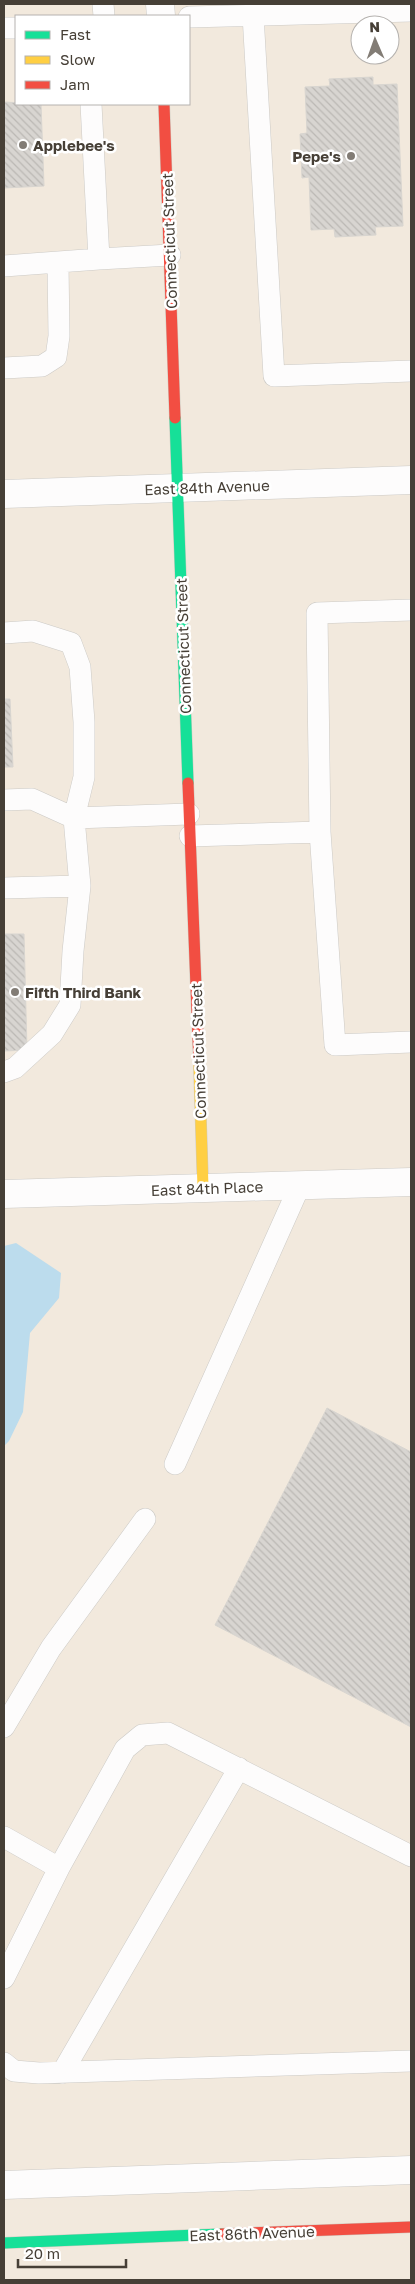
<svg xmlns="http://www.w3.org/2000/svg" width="415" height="2284" font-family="'Golos Text',sans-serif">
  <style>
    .commercial { fill: #f2e9dd; fill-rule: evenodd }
    .water { fill: #bcdced }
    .building { fill: url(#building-back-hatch); stroke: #d8d5d0 }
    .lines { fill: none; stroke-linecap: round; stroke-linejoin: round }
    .lane-casing { stroke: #cccac6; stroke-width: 22 }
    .street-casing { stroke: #cccac6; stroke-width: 29 }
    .fast-casing { stroke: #cecbc1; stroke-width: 12 }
    .slow-casing { stroke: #cecbc1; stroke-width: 12 }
    .jam-casing { stroke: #cecbc1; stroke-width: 12 }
    .lane { stroke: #fdfcfc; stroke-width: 21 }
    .street { stroke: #fdfcfc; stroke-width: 28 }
    .fast { stroke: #16e098; stroke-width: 11 }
    .slow { stroke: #ffcf43; stroke-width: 11 }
    .jam { stroke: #f24e42; stroke-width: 11 }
    .poi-dot { fill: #827c75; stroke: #fff; stroke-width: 2 }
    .labels { text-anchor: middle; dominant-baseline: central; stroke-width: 5; stroke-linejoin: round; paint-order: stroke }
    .poi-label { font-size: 15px; font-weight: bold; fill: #463f36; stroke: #fff; text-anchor: start }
    .street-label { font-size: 15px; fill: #463f36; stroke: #fff }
  </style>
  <defs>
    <pattern id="building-back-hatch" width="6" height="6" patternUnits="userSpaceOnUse" patternTransform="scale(1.25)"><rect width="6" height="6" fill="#d8d5d1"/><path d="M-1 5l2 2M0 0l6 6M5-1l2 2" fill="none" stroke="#bbb8b4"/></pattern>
  </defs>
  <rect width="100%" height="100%" fill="#f0eeea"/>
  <path class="commercial" d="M4,4H411V2280H4ZM16,16H189V104H16ZM360,25H390V55H360Z"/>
  <path class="water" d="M16,1243L61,1273L59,1298L30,1333L23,1412L9,1441L4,1446V1246Z"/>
  <path class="building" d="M373,77V85L397,84L403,226L375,227L376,235L335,237L334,229L311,230L309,177L302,178L300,134L307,133L305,87L330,86L329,79Z
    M4,102L41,104L44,186L4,188Z
    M4,699H10L13,767H4Z
    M4,934H24L27,1050L4,1051Z
    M327,1408L411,1452V1727L215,1625Z"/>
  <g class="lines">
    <defs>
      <path id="lane" d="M103,4L104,16
        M253,15L274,376L411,371
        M189,17L411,11
        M4,28H16
        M91,104L99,259L170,255
        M4,266L99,259
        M4,368L42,366L56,357L59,336L58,264
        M4,633L33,631L71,643L80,667L84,722V777L74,818L32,799L4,800
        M320,832L335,1045L411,1042
        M190,836L320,832L317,613L411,610
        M4,888L80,886L74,818L189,814
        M4,1072L15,1068L52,1034L70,1005L73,951L80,886
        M175,1464L300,1185
        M4,1727L51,1648L145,1519
        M4,1837L59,1868L4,1978
        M59,1868L125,1749L142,1735L168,1733L411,1856
        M4,2063L14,2071L39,2073L411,2061
        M62,2073L239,1768"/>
      <path id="street" d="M160,4L161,16
        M4,494L411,480
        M4,1194L411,1182
        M4,2185L411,2170"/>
      <path id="fast" d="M175,418L188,783
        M4,2243L221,2234"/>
      <path id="slow" d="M199,1063L203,1188"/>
      <path id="jam" d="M164,104L175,418
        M188,783L199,1063
        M221,2234L411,2227"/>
    </defs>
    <use href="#lane" class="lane-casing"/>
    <use href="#street" class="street-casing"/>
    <use href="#fast" class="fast-casing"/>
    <use href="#slow" class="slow-casing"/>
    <use href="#jam" class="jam-casing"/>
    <use href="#lane" class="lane"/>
    <use href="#street" class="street"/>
    <use href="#fast" class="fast"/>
    <use href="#slow" class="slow"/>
    <use href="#jam" class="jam"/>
  </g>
  <g class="poi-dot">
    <circle cx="23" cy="145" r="5"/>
    <circle cx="351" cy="156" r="5"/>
    <circle cx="15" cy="992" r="5"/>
  </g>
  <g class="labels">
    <g class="poi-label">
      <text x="33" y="145">Applebee's</text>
      <text x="341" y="156" text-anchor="end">Pepe's</text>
      <text x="25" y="992">Fifth Third Bank</text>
    </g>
    <g class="street-label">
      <text transform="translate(169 241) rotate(-92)">Connecticut Street</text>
      <text transform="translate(207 487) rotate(-2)">East 84th Avenue</text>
      <text transform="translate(183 646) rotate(-92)">Connecticut Street</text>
      <text transform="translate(198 1051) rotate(-92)">Connecticut Street</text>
      <text transform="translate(207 1188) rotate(-2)">East 84th Place</text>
      <text transform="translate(252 2233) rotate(-2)">East 86th Avenue</text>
    </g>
  </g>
  <rect width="415" height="2284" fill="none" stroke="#463f36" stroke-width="10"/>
  <rect x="15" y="15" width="175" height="90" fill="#ffffff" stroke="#b5b2af"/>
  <rect x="25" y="31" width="25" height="8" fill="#16e098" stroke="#b5b2af"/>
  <text x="60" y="40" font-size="15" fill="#463f36">Fast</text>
  <rect x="25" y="56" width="25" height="8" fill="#ffcf43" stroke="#b5b2af"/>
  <text x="60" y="65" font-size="15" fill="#463f36">Slow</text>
  <rect x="25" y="81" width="25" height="8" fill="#f24e42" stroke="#b5b2af"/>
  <text x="60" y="90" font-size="15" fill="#463f36">Jam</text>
  <g transform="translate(375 40) rotate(358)"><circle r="24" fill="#ffffff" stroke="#b5b2af"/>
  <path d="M0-4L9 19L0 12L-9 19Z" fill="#827c75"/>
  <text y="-8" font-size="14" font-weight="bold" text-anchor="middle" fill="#463f36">N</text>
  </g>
  <path d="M18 2259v8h108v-8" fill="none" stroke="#463f36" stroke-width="2.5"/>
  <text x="25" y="2259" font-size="15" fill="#463f36" stroke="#ffffff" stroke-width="4" paint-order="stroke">20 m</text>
</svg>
